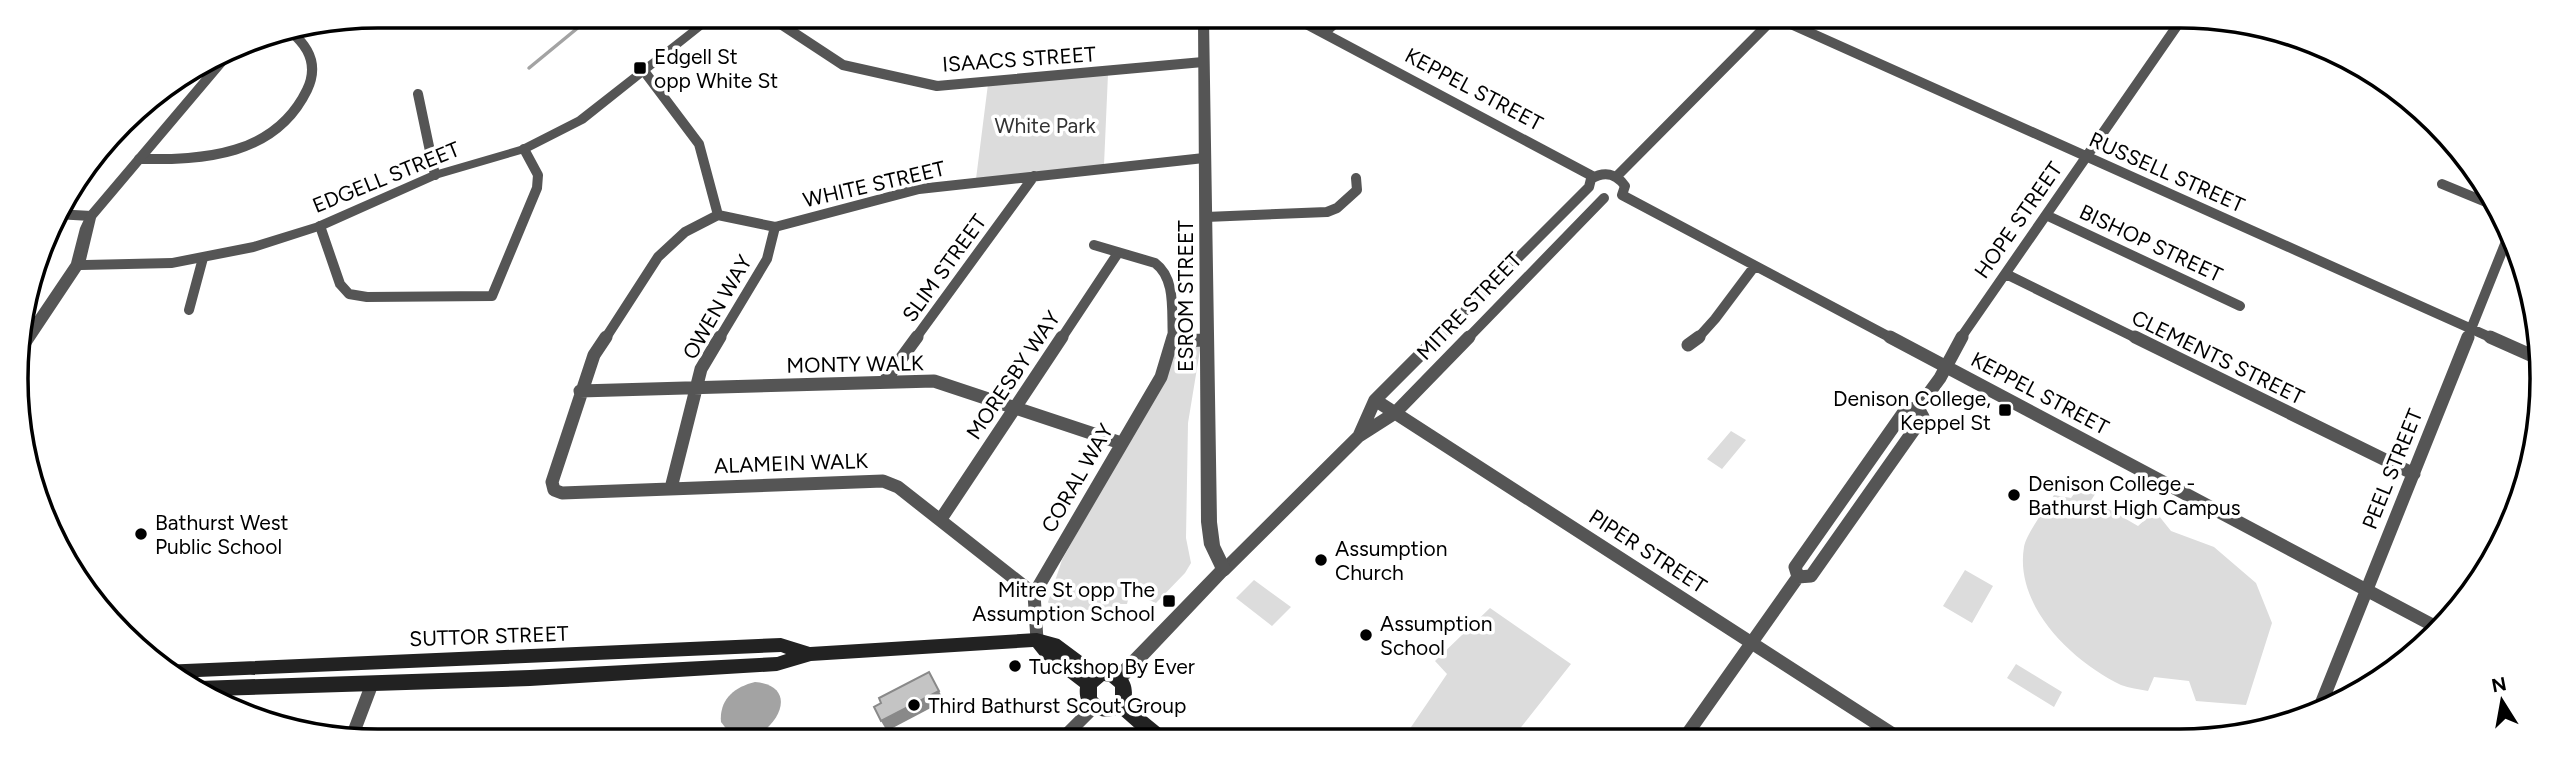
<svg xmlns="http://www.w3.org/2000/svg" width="2558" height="757" font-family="Figtree,sans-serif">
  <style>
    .green { fill: #dcdcdc }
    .water { fill: #a3a3a3 }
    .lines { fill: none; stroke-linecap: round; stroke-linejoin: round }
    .stream { stroke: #a3a3a3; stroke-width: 3.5 }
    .minor-far1 { stroke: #555; stroke-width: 10 }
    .minor { stroke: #555; stroke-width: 13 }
    .tertiary { fill: #555; fill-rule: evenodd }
    .secondary { fill: #222; fill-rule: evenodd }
    .shaded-wall { fill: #898989 }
    .building { fill: #c4c4c4; stroke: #898989; stroke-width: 2 }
    .poi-dot { fill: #000; stroke: #fff; stroke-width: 2.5 }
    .labels { text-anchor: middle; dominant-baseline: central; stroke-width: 7; stroke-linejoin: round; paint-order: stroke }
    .poi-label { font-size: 21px; fill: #000; stroke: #fff; text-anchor: start }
    .street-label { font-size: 21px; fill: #000; stroke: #fff }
    .park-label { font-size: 21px; fill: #333; stroke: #fff }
    .rim { fill: none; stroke: #000; stroke-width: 3.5 }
  </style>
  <rect width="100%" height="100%" fill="#fff"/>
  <path class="green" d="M1108,74L1104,165L976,179L988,84Z
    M1201,344L1188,423L1186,538L1191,563L1185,573L1156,603L1144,598L1129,596L1127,604H1117L1115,612L1051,607L1048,602L1062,560L1171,361V346Z
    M1731,431L1746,440L1722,469L1707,459Z
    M2085,479L2099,488L2090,502L2100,504L2138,526L2155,511L2171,531L2214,547L2256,583L2272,623L2246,705L2196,701L2189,681L2154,677L2148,691C2139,689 2129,688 2121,685C2072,661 2014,606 2024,547C2026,534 2046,508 2054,495L2071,498Z
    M1965,570L1993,586L1972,623L1943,606Z
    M1254,580L1291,607L1272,626L1236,598Z
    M1490,608L1571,664L1518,731L1525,737L1405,736L1447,674L1435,661Z
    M2016,664L2062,692L2054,707L2007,678Z"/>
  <path class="water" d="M755,682C792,685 785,716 761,733L731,735L721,722C719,700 734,687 755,682Z"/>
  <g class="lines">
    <path class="stream" d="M529,68L591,17"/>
    <path class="minor-far1" d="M770,17L843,65L937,86L1203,62
      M1297,19L1594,177
      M488,20L489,16
      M1784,21L2494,339
      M1324,33L1340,19
      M644,71L699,144L718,215L775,227L919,189L1204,158
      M418,94L435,175
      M139,159C204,160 275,156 307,90C318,67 310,48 292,33
      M1617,176L1771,21
      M2442,184L2493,205
      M1622,195L1893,339
      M56,214L91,216
      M2046,215L2240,306
      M1206,217L1327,212L1337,208L1357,190L1356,178
      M320,226L340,284L349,294L367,297L492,296L537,188L538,175L524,149
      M1094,245L1155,263C1177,279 1171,314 1173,339
      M2006,274L2138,339
      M189,310L203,258
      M605,339L658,257L685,232L718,215
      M719,339L767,259L775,227
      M915,339L1034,176
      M1061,339L1118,253
      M1437,339L1589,187L1591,179C1604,171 1616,173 1625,186L1622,195
      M1467,339L1604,198
      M1697,339L1715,319L1754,267
      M1960,339L2179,23
      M2467,339L2507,239"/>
    <path class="minor" d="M606,337L594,355L552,482L554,490L562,493L883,481L898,487L1034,594
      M1890,337L2438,628
      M2135,337L2414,474
      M2490,337L2535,357
      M1173,341L1207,340
      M1688,345L1699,337
      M884,382L917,337
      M580,391L934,381L1121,443
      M1375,400L1899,738
      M1918,408L1940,378L1962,337
      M1359,436L1375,400L1438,337
      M671,488L701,369L720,337
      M941,519L1062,337
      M1224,570L1359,436L1395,413L1469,337
      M1798,577L1811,576L1923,417L1918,408
      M1798,577L1795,567L1906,409L1918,408
      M1037,640L1034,594L1161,377L1173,337
      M2317,714L2468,337
      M353,734L372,684
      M1065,736L1094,707
      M1685,737L1798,577"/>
    <path class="tertiary" d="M705,17H718L585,123L528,152L439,178L325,229L254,252L172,268L81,270L25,354L20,355L19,340L71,263L80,228L87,213L221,55L238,44V50L96,218L86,260L172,258L253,242L315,223L431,172L520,146L577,117Z
      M1198,19H1209L1217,522L1220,545L1232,570L1125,683L1119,686L1113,683L1111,678L1113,673L1215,568L1204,545L1201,522Z"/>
    <path class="secondary" d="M1037,633L1059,639L1098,668C1120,662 1138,681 1130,703L1163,730L1165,736H1144L1119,714C1099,722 1077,711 1080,687L1041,657L1033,647L811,661L777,671L530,686L216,696L192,686L193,684L199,681L530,670L777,657L786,654L781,652L175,678L162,665L781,638L810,647ZM1104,681L1109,682L1115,687V697L1110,702H1102L1097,697V687Z"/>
  </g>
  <path class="shaded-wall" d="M939,691L944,701L887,731L881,721Z"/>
  <path class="building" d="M929,672L939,691L881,721L874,707L881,703L879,698Z"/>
  <g class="poi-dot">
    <rect x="633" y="61" width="14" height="14" rx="3.5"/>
    <rect x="1998" y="403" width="14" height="14" rx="3.5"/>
    <circle cx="2014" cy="495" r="7"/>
    <circle cx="141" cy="534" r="7"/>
    <circle cx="1321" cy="560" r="7"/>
    <rect x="1162" y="594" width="14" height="14" rx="3.5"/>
    <circle cx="1366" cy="635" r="7"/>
    <circle cx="1015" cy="666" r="7"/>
    <circle cx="914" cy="705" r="7"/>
  </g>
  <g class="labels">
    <g class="poi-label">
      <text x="654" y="56">Edgell St<tspan x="654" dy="24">opp White St</tspan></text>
      <text x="1991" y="398" text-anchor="end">Denison College,<tspan x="1991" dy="24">Keppel St</tspan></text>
      <text x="2028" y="483">Denison College -<tspan x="2028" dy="24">Bathurst High Campus</tspan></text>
      <text x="155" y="522">Bathurst West<tspan x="155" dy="24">Public School</tspan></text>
      <text x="1335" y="548">Assumption<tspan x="1335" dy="24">Church</tspan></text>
      <text x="1155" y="589" text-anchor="end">Mitre St opp The<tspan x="1155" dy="24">Assumption School</tspan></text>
      <text x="1380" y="623">Assumption<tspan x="1380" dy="24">School</tspan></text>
      <text x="1029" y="666">Tuckshop By Ever</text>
      <text x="928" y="705">Third Bathurst Scout Group</text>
    </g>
    <g class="street-label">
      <text transform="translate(1019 59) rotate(-4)">ISAACS STREET</text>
      <text transform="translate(1474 89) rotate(28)">KEPPEL STREET</text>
      <text transform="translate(2167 172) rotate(24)">RUSSELL STREET</text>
      <text transform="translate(386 177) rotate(-22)">EDGELL STREET</text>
      <text transform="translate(874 184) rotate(-13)">WHITE STREET</text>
      <text transform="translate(2018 220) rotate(-55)">HOPE STREET</text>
      <text transform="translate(2151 243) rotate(25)">BISHOP STREET</text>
      <text transform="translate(944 268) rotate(-54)">SLIM STREET</text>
      <text transform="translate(1185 296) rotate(-90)">ESROM STREET</text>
      <text transform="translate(1469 306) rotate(-46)">MITRE STREET</text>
      <text transform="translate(717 307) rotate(-60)">OWEN WAY</text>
      <text transform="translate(2218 357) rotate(26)">CLEMENTS STREET</text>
      <text transform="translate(855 364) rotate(-1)">MONTY WALK</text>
      <text transform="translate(1013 375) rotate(-56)">MORESBY WAY</text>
      <text transform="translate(2040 393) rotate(28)">KEPPEL STREET</text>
      <text transform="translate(791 463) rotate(-2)">ALAMEIN WALK</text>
      <text transform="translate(2392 469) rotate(-68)">PEEL STREET</text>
      <text transform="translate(1077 478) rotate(-60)">CORAL WAY</text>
      <text transform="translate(1648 551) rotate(33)">PIPER STREET</text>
      <text transform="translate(489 636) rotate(-2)">SUTTOR STREET</text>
    </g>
    <g class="park-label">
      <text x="1045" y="125">White Park</text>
    </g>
  </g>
  <path d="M0 0H2558V757H0ZM378 28H2180A350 350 0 0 1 2530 378V379A350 350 0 0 1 2180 729H378A350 350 0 0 1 28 379V378A350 350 0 0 1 378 28Z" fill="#fff" fill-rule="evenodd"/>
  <path class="rim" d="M378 28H2180A350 350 0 0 1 2530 378V379A350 350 0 0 1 2180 729H378A350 350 0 0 1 28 379V378A350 350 0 0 1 378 28Z"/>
  <g transform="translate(2502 701) rotate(349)" stroke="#ffffff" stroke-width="5" paint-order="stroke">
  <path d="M0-5L12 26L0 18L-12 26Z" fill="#000000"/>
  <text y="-10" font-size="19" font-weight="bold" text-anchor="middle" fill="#000000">N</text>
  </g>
</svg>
